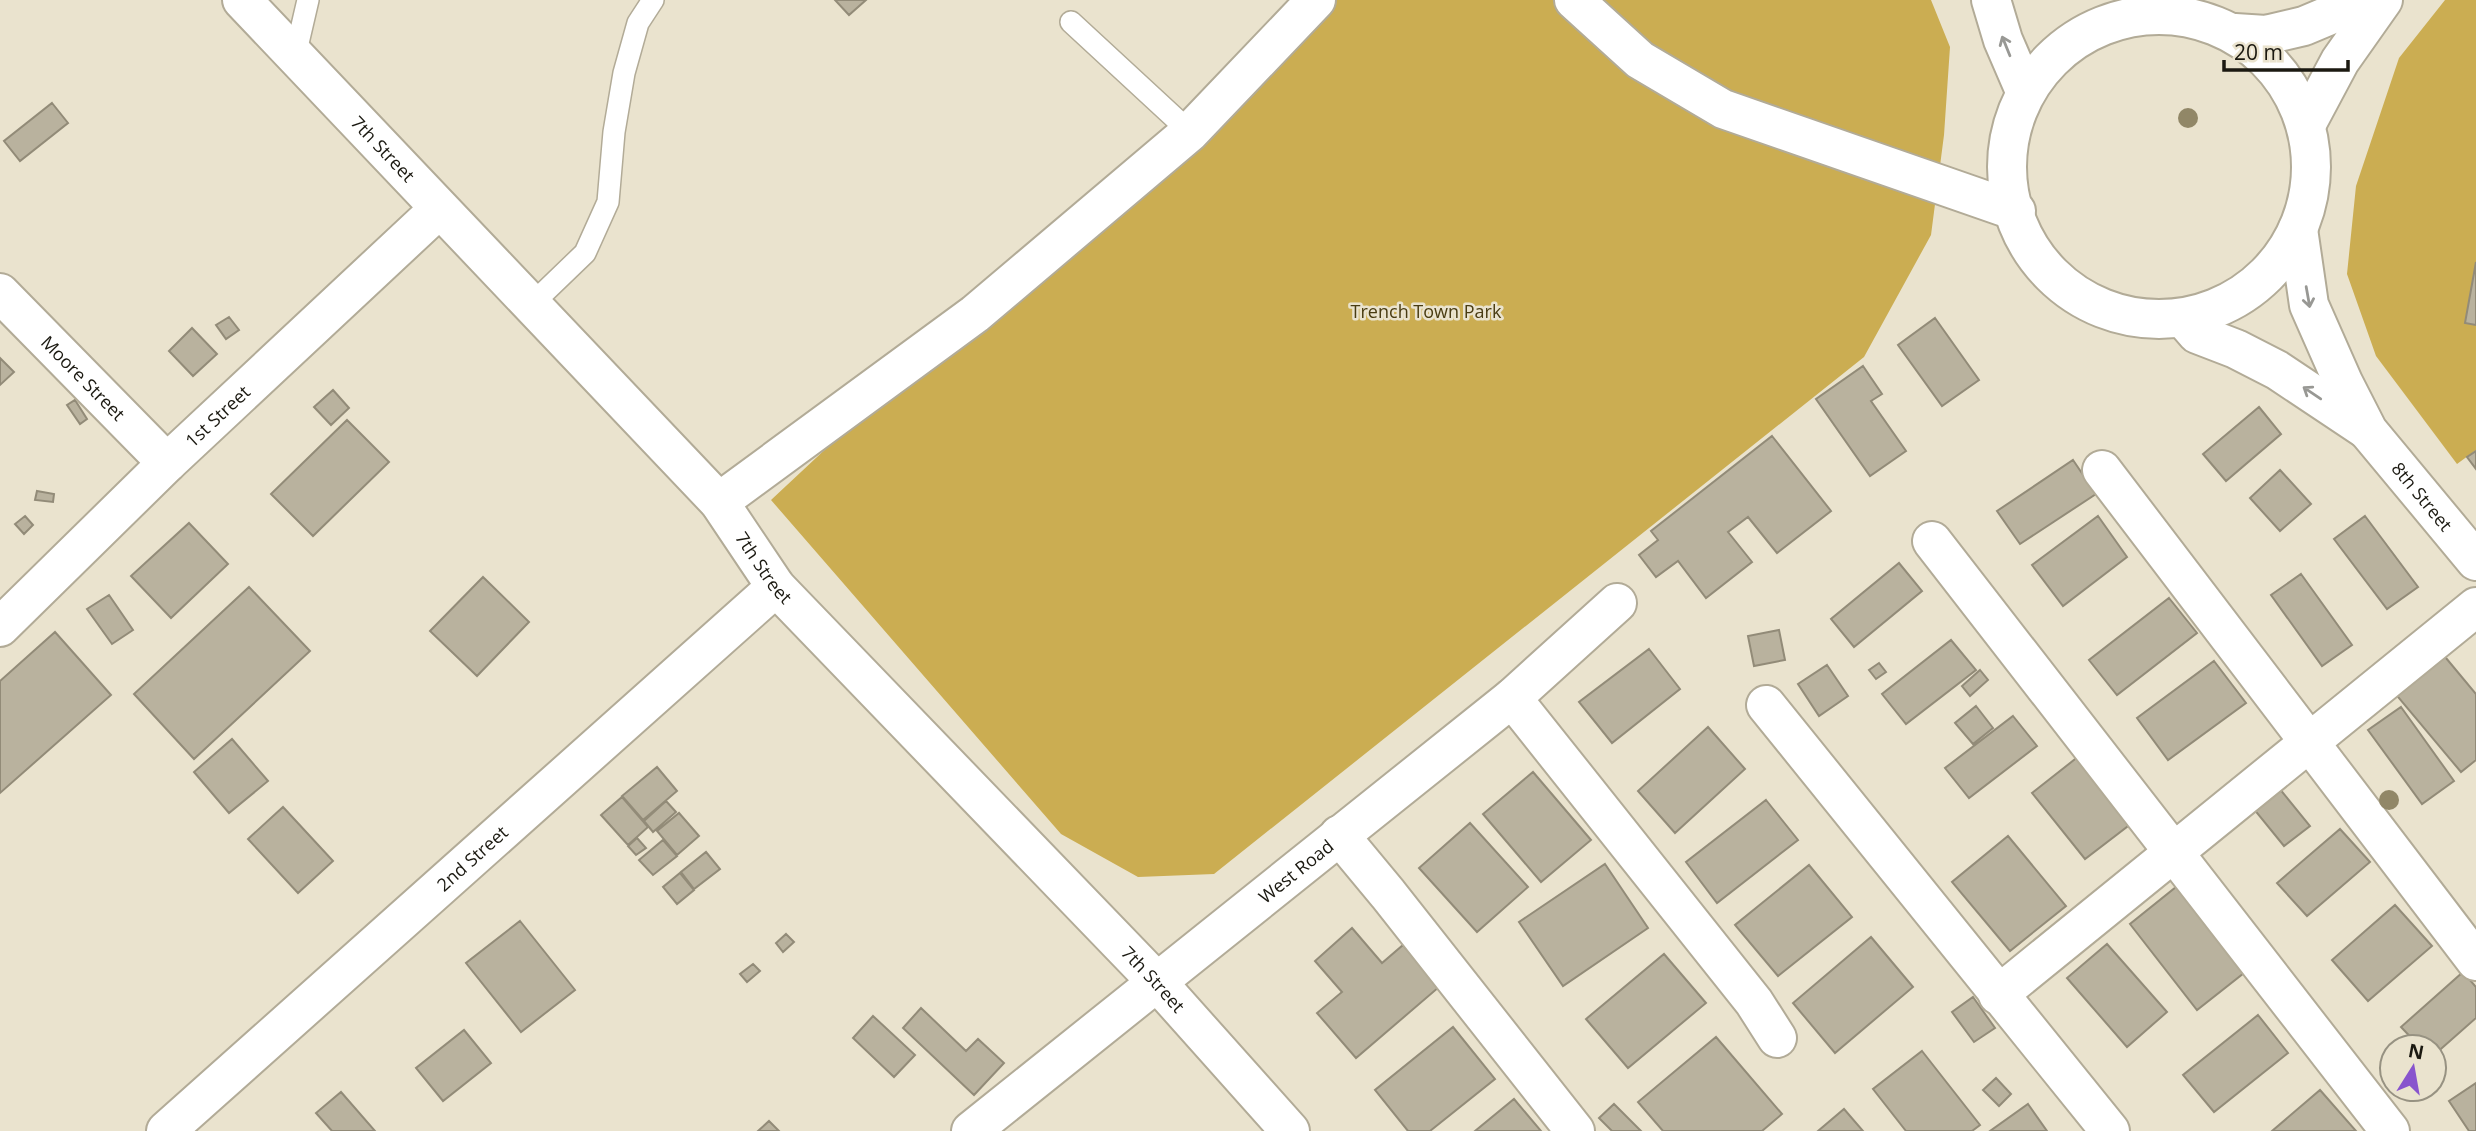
<svg xmlns="http://www.w3.org/2000/svg" width="2476" height="1131" font-family="'Open Sans',sans-serif">
  <style>
    .green { fill: #cbad52 }
    .building { fill: #b9b29e; stroke: #928b78; stroke-width: 2 }
    .lines { fill: none; stroke-linecap: round; stroke-linejoin: round }
    .lane-casing { stroke: #b2ab97; stroke-width: 24 }
    .street-casing { stroke: #b2ab97; stroke-width: 42 }
    .lane { stroke: #fff; stroke-width: 21 }
    .street { stroke: #fff; stroke-width: 38 }
    .tree { fill: #918767 }
    .oneway { stroke: #989894 }
    .labels { text-anchor: middle; dominant-baseline: central; stroke-width: 5; stroke-linejoin: round; paint-order: stroke }
    .street-label { font-size: 18px; fill: #1b1911; stroke: #eae3ce }
    .park-label { font-size: 18px; fill: #493c12; stroke: #eae3ce }
  </style>
  <rect width="100%" height="100%" fill="#eae3ce"/>
  <path class="green" d="M1306,0H1931L1950,47L1944,135L1931,235L1864,357L1214,874L1138,877L1061,834L771,500Z
    M2445,0H2476V450L2457,464L2376,356L2347,274L2356,186L2399,58Z"/>
  <path class="building" d="M835,0H866L849,15Z
    M52,103L68,123L20,161L4,141Z
    M2476,262V325L2465,323Z
    M229,317L239,330L226,339L216,325Z
    M1935,318L1979,380L1942,406L1898,345Z
    M192,328L217,354L193,376L169,351Z
    M0,358L14,372L0,385Z
    M1863,366L1882,394L1871,401L1906,451L1870,476L1816,399Z
    M333,390L349,408L331,425L314,407Z
    M75,400L87,419L80,424L67,405Z
    M2259,407L2281,434L2226,481L2203,454Z
    M347,420L389,462L313,536L271,494Z
    M1772,436L1831,511L1777,553L1748,517L1728,532L1752,562L1706,598L1678,561L1656,577L1639,555L1658,540L1651,531Z
    M2476,451V469L2467,457Z
    M2073,460L2096,494L2020,544L1997,511Z
    M2280,470L2311,504L2280,531L2250,498Z
    M37,491L54,494L53,502L35,500Z
    M25,516L33,525L24,534L15,524Z
    M2098,516L2127,557L2063,606L2032,565Z
    M2365,516L2418,587L2387,609L2334,539Z
    M189,523L228,564L171,618L131,576Z
    M1899,563L1922,591L1854,647L1831,619Z
    M2301,574L2352,645L2322,666L2271,595Z
    M483,577L529,622L477,676L430,631Z
    M249,587L310,651L194,759L134,694Z
    M109,595L133,630L112,644L87,609Z
    M2169,598L2197,633L2117,695L2089,660Z
    M1779,630L1785,660L1754,666L1748,636Z
    M55,632L111,695L0,793V681Z
    M1951,640L1976,670L1906,724L1882,694Z
    M1649,649L1680,689L1612,743L1579,702Z
    M2441,652L2476,694V760L2461,772L2393,691Z
    M2214,661L2246,703L2168,760L2137,718Z
    M1879,663L1886,672L1876,679L1869,670Z
    M1827,665L1848,696L1819,716L1798,684Z
    M1980,670L1988,680L1970,696L1962,686Z
    M1976,706L1993,728L1973,744L1955,723Z
    M2401,707L2454,781L2422,804L2368,730Z
    M2013,716L2037,746L1969,798L1945,768Z
    M1708,727L1745,769L1675,833L1638,791Z
    M232,739L268,781L229,813L194,772Z
    M2079,756L2132,823L2085,859L2032,793Z
    M657,767L677,791L643,820L622,796Z
    M1533,772L1591,840L1541,882L1483,814Z
    M2279,788L2310,826L2284,846L2253,808Z
    M622,797L648,827L628,845L601,815Z
    M1766,800L1798,840L1717,903L1686,862Z
    M666,801L676,812L653,832L644,821Z
    M283,807L333,861L298,893L248,839Z
    M679,813L699,836L677,855L657,831Z
    M1470,823L1528,887L1477,932L1419,868Z
    M2340,829L2370,862L2307,916L2277,883Z
    M2008,836L2066,906L2010,951L1952,882Z
    M637,838L646,848L636,855L628,846Z
    M663,840L677,856L653,875L639,860Z
    M706,852L720,869L694,889L681,872Z
    M1605,864L1648,928L1563,986L1519,922Z
    M1809,865L1852,917L1778,976L1735,925Z
    M680,873L694,890L677,904L663,887Z
    M2181,883L2249,969L2197,1010L2130,924Z
    M2395,905L2432,946L2368,1001L2332,960Z
    M520,921L575,990L521,1032L466,963Z
    M1352,928L1382,963L1403,945L1439,987L1356,1058L1317,1013L1342,992L1315,961Z
    M786,934L794,942L783,952L776,943Z
    M1871,937L1913,987L1835,1053L1793,1003Z
    M2107,944L2167,1012L2127,1047L2067,978Z
    M1664,954L1706,1003L1628,1068L1586,1019Z
    M753,964L760,971L747,982L740,974Z
    M2463,972L2476,987V1018L2434,1055V1047H2420L2401,1027Z
    M1973,997L1995,1028L1974,1042L1952,1012Z
    M921,1008L966,1051L978,1039L1004,1063L974,1095L903,1028Z
    M2258,1015L2288,1053L2214,1112L2183,1075Z
    M873,1016L915,1055L894,1077L853,1038Z
    M1453,1027L1495,1079L1430,1131H1408L1375,1090Z
    M464,1030L491,1063L443,1101L416,1068Z
    M1716,1037L1782,1114L1762,1131H1663L1638,1102Z
    M1922,1051L1980,1125L1972,1131H1906L1873,1089Z
    M1996,1078L2011,1094L1999,1106L1983,1090Z
    M2476,1083V1131H2469L2449,1101Z
    M2320,1090L2356,1131H2272Z
    M341,1092L375,1131H332L316,1113Z
    M1514,1099L1541,1131H1475Z
    M1614,1104L1641,1131H1612L1599,1118Z
    M2028,1104L2047,1131H1990Z
    M1844,1109L1863,1131H1818Z
    M769,1121L779,1131H758Z"/>
  <g class="lines">
    <defs>
      <path id="lane" d="M1071,22L1190,132
        M295,56L308,0
        M531,305L585,253L608,202L614,132L624,73L638,23L653,0"/>
      <g id="street">
        <path id="s1" d="M242,0L719,502L776,587L1157,982L1290,1131"/>
        <path d="M1574,0L1640,60L1723,109L2016,211"/>
        <path d="M1991,0L2003,40L2025,91"/>
        <circle cx="2159" cy="167" r="152"/>
        <path d="M2235,33L2266,35L2304,26L2366,0"/>
        <path d="M2307,123L2340,61L2383,0"/>
        <path id="s2" d="M2298,229L2309,305L2343,382L2368,431L2476,561"/>
        <path id="s3" d="M0,293L167,463"/>
        <path d="M2184,319L2197,334L2236,349L2277,370L2367,430"/>
        <path d="M2102,470L2476,961"/>
        <path d="M719,502L975,314L1190,132L1316,0"/>
        <path d="M1932,541L2390,1131"/>
        <path id="s4" d="M0,627L167,463L439,209"/>
        <path d="M1512,698L1754,1002L1777,1038"/>
        <path d="M1766,705L2110,1131"/>
        <path d="M1339,835L1388,894L1575,1131"/>
        <path d="M1998,995L2476,607"/>
        <path id="s5" d="M166,1131L776,587"/>
        <path id="s6" d="M971,1131L1512,698L1617,603"/>
      </g>
    </defs>
    <use href="#lane" class="lane-casing"/>
    <use href="#street" class="street-casing"/>
    <use href="#lane" class="lane"/>
    <use href="#street" class="street"/>
  </g>
  <g class="tree">
    <circle cx="2188" cy="118" r="10"/>
    <circle cx="2389" cy="800" r="10"/>
  </g>
  <defs><path id="oneway-shaft" d="M-6 0H5M1.5-3L5.5 0L1.5 3" fill="none" stroke-width="1.6" stroke-linecap="round" stroke-linejoin="round" transform="scale(1.75)"/></defs>
  <g class="oneway">
    <use href="#oneway-shaft" transform="translate(2006 46) rotate(-112)"/>
    <use href="#oneway-shaft" transform="translate(2308 297) rotate(80)"/>
    <use href="#oneway-shaft" transform="translate(2312 393) rotate(-146)"/>
  </g>
  <g class="labels">
    <g class="street-label">
      <text stroke="none"><textPath href="#s1" startOffset="205">7th Street</textPath></text>
      <text stroke="none"><textPath href="#s3" startOffset="119">Moore Street</textPath></text>
      <text stroke="none"><textPath href="#s4" startOffset="303">1st Street</textPath></text>
      <text stroke="none"><textPath href="#s2" startOffset="301">8th Street</textPath></text>
      <text stroke="none"><textPath href="#s1" startOffset="772">7th Street</textPath></text>
      <text stroke="none"><textPath href="#s5" startOffset="410">2nd Street</textPath></text>
      <text stroke="none"><textPath href="#s6" startOffset="416">West Road</textPath></text>
      <text stroke="none"><textPath href="#s1" startOffset="1339">7th Street</textPath></text>
    </g>
    <g class="park-label">
      <text x="1426" y="311">Trench Town Park</text>
    </g>
  </g>
  <g transform="translate(2413 1068) rotate(11)"><circle r="33" fill="#eae3ce" stroke="#979282" stroke-width="2"/>
  <path d="M0-5L12 26L0 18L-12 26Z" fill="#8854cd"/>
  <text y="-10" font-size="19" font-weight="bold" text-anchor="middle" fill="#1b1911">N</text>
  </g>
  <path d="M2224 60v10h124v-10" fill="none" stroke="#1b1911" stroke-width="3.5"/>
  <text x="2234" y="60" font-size="21" fill="#1b1911" stroke="#eae3ce" stroke-width="5" paint-order="stroke">20 m</text>
</svg>
